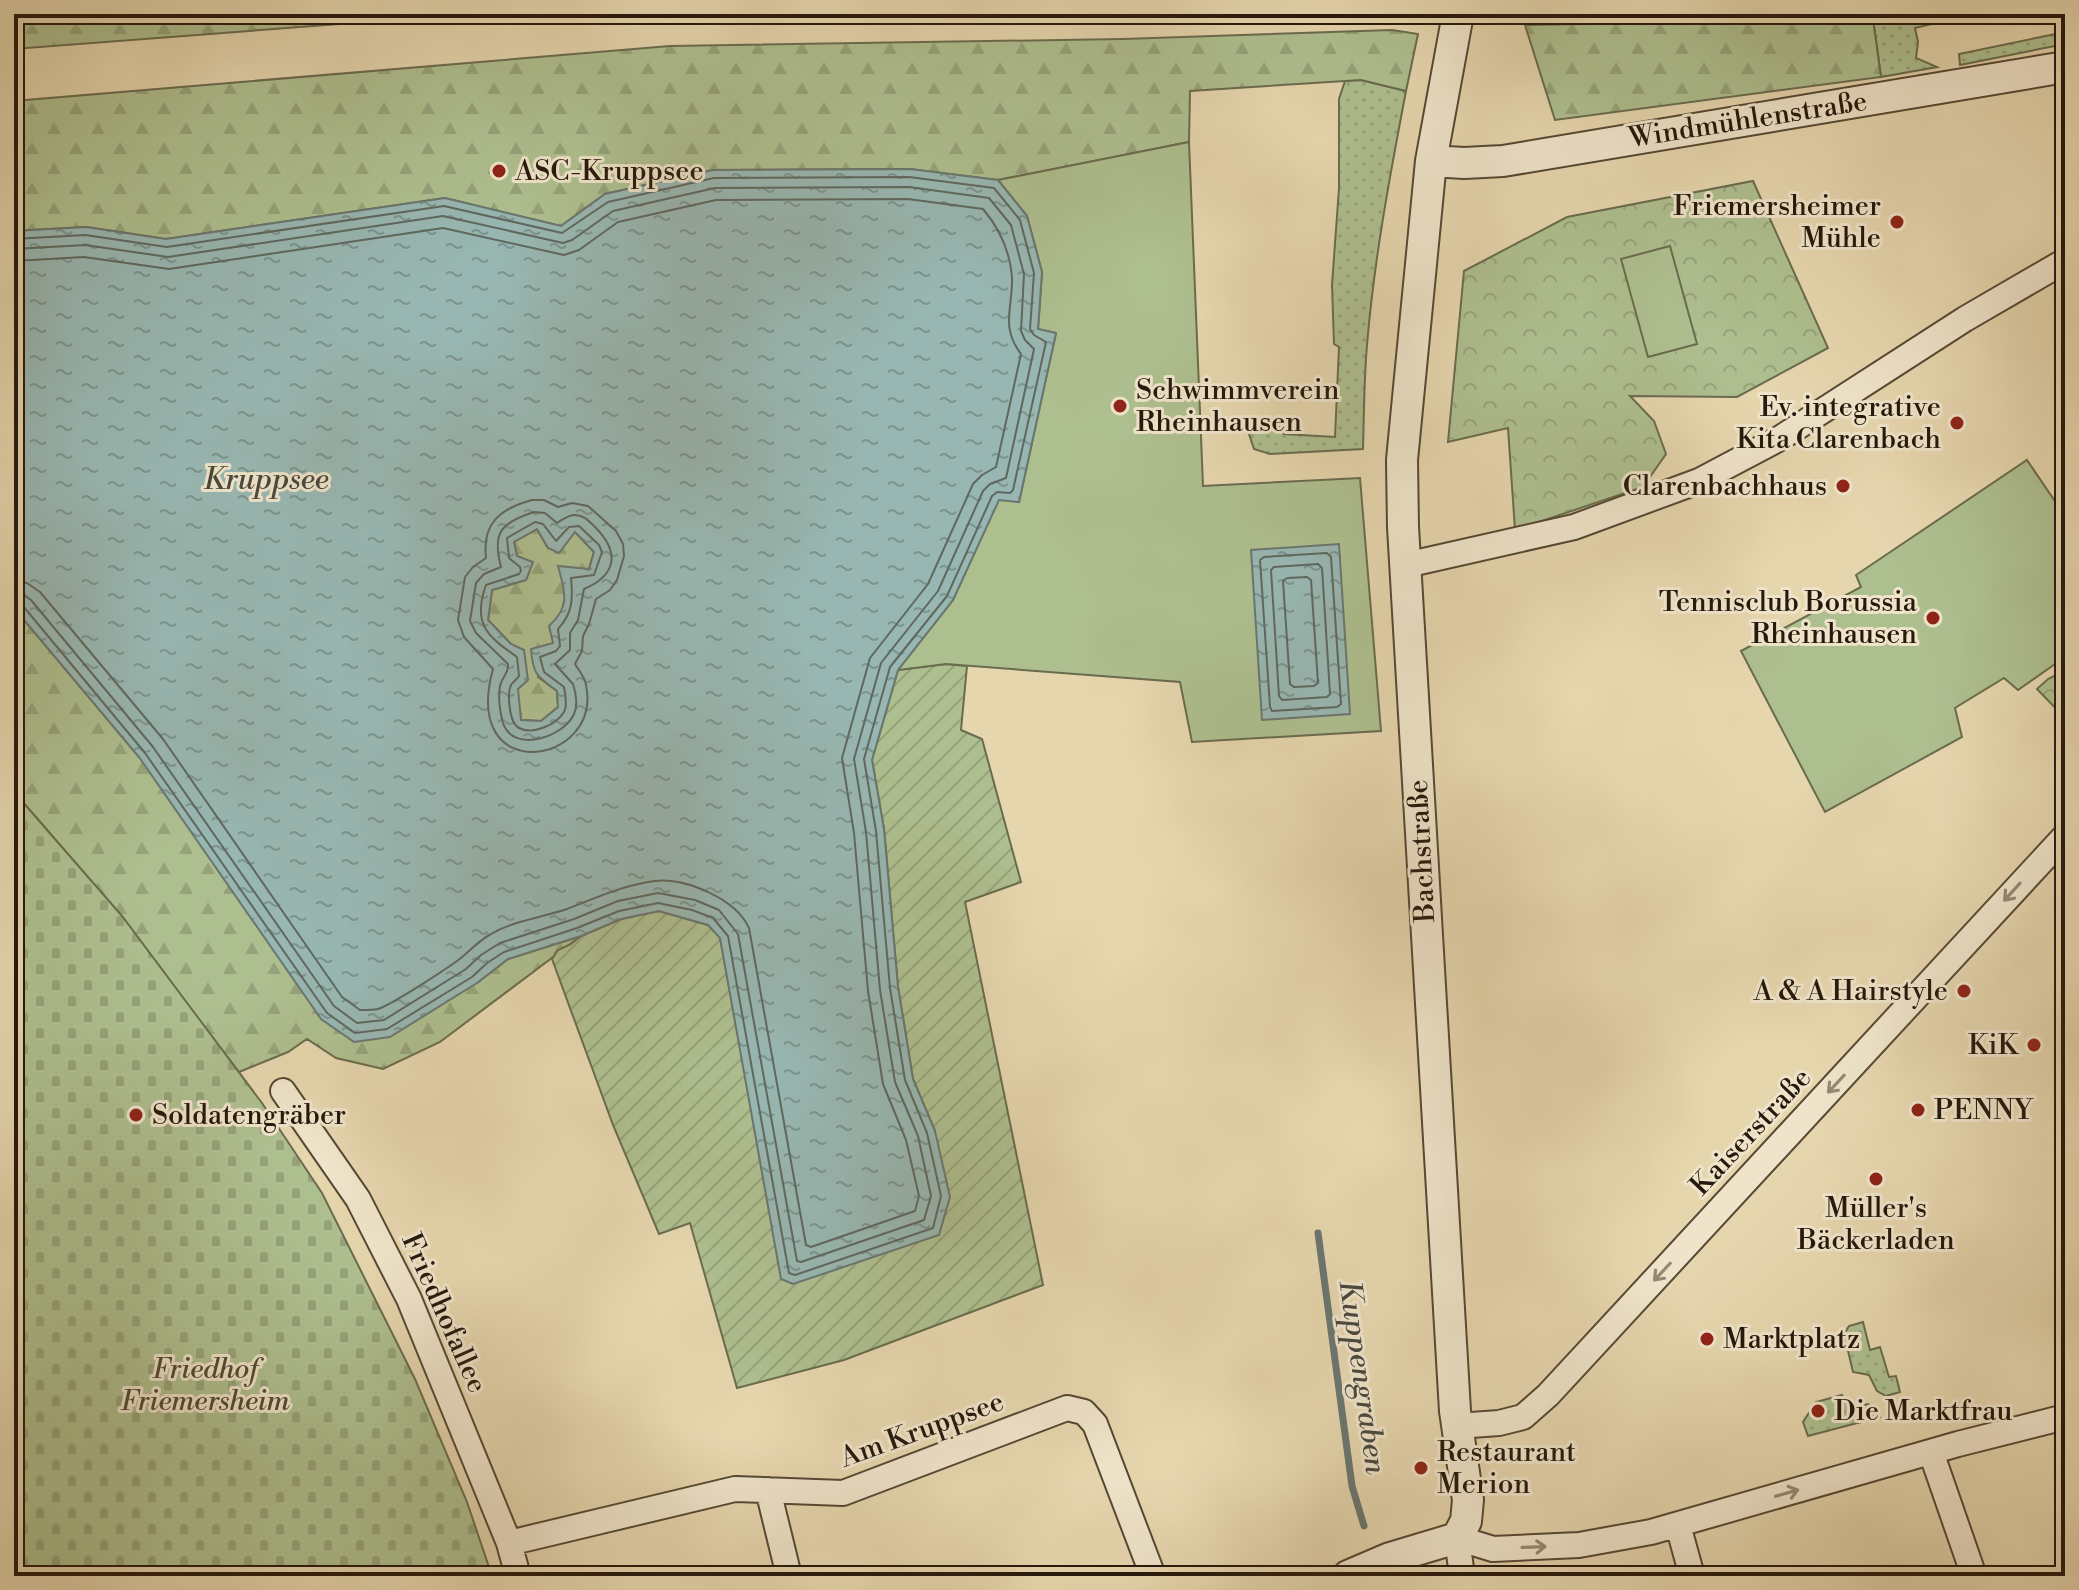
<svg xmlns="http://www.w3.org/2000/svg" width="2079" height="1590" font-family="'Libre Bodoni',serif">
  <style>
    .grass { fill: url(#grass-dots); stroke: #6a6c4e; stroke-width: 2 }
    .forest { fill: url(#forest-firs); stroke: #6a6c4e; stroke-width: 2 }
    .cemetery { fill: url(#cemetery-stones); stroke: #6a6c4e; stroke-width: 2 }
    .park { fill: url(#park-crowns); stroke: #6a6c4e; stroke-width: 2 }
    .garden { fill: url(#garden-furrows); stroke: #6a6c4e; stroke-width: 2 }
    .pitch { fill: #aebf8f; stroke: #6a6c4e; stroke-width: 2 }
    .water { fill: url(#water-ripples); stroke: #6a7770; stroke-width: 2; fill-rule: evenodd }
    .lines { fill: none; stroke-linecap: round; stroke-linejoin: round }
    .shore { stroke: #5f685f; stroke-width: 2 }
    .stream { stroke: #6a7770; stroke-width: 7 }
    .minor-casing { stroke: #564834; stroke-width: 28 }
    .tertiary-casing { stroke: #564834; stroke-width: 34 }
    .minor { stroke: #efe4ca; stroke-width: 24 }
    .tertiary { stroke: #efe4ca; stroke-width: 30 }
    .oneway { stroke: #958874 }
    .poi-dot { fill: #8f2418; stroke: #efe4ca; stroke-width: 3 }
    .labels { text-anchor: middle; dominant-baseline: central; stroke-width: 6; stroke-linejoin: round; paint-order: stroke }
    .street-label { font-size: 28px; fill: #26180c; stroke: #efe4ca }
    .poi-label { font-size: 28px; fill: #26180c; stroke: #efe4ca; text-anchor: start }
    .park-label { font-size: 28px; font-style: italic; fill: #4f4a33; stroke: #efe4ca }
    .water-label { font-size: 30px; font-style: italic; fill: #48483e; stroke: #efe4ca }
  </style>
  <defs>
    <pattern id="grass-dots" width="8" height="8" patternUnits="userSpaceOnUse" patternTransform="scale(2)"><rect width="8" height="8" fill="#aebf8f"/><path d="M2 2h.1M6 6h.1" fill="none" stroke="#96a37a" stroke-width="1.8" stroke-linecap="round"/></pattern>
    <pattern id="forest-firs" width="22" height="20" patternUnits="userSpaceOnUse" patternTransform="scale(2)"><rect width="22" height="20" fill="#aebf8f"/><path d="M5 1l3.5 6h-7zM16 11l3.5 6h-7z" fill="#96a37a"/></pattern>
    <pattern id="cemetery-stones" width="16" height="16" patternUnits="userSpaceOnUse" patternTransform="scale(2)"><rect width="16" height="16" fill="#aebf8f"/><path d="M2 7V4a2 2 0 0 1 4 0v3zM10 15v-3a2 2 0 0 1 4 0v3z" fill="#96a37a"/></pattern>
    <pattern id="park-crowns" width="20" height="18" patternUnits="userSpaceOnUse" patternTransform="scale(2)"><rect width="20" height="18" fill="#aebf8f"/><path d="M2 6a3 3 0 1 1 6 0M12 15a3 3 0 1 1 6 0" fill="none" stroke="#96a37a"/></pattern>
    <pattern id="garden-furrows" width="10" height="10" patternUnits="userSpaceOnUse" patternTransform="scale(2)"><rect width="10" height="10" fill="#aebf8f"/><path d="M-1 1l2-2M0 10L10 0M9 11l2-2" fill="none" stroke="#96a37a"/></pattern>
    <pattern id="water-ripples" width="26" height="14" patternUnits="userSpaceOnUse" patternTransform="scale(2)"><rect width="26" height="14" fill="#98b7b2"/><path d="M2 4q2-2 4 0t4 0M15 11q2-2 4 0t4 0" fill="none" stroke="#7c948f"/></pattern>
  </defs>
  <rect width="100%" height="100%" fill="#e6d6ae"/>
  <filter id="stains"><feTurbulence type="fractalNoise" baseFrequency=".0025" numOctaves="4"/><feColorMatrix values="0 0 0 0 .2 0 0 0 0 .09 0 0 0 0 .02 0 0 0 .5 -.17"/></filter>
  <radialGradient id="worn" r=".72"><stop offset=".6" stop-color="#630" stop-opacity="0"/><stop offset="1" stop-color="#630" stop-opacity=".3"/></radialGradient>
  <path class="grass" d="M1888,14H1974L1915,28L1918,42L1916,58L1937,67L1881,77L1873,19Z
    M2065,32V44L1960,65L1959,54Z
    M1361,80L1406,91C1390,175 1374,260 1367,345C1364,379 1364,414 1363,449L1270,454L1254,449L1246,425L1283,427L1284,434L1335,437L1339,347L1334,344L1332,285L1339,188V99L1345,81Z
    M1863,1322L1870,1350L1880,1347L1889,1377L1896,1376L1900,1392L1886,1396L1877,1391L1869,1375L1853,1372L1844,1334L1849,1326Z
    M1842,1395L1846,1401L1856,1407L1868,1404L1878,1410L1880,1417L1808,1436L1803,1422L1816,1402Z"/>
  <path class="forest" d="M151,14H471L14,49V23Z
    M1873,19L1881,77L1555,120L1525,25Z
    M1392,30L1418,34L1406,91L1361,80L1190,91L1189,142L998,180L910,169L713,170L605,194L561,226L445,198L166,239L86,227L14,231V101L670,46L1123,39Z
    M537,529L548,548L575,532L594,552L589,569L566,594L554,644L538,677L557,691L558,707L541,721L521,720L511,644L488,620L492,590L526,580L532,563L517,556L514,542Z
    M14,608L139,757L477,983L508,959L581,936L440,1042L383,1069L336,1058L307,1039L288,1052L239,1072L47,830L14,792Z"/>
  <path class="cemetery" d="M14,792L122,916L262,1103L322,1193L415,1379L467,1502L492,1576H14Z"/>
  <path class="park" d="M1753,181L1828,348L1737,397L1630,396L1654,421L1666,454L1643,487L1515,530L1508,428L1448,442L1464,271L1567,217Z
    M2058,674L2065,682V718L2037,689L2048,679Z"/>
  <path class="garden" d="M946,664L967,666L961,730L982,739L1021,882L965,902L1043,1285L844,1360L737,1388L690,1223L659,1234L613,1125L552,959L558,950L571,944L581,936L621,919L659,911L708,925L720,937L782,1279L935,1131L913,1079L898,987L884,829L872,760L898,670Z"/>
  <path class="pitch" d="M1189,142L1203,486L1360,478L1381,731L1192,742L1180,682L946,664L898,670L953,600L999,499L1019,502L1056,333L1038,329L1042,272L1027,216L998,180Z
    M1670,246L1697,344L1648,357L1621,259Z
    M2027,460L2065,516V657L2018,690L2004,678L1955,708L1962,737L1825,812L1741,651L1861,587L1856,575Z"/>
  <path class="water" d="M910,169L998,180L1027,216L1042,272L1038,329L1056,333L1019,502L999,500L953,600L898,670L872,760L884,829L898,987L913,1079L935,1131L950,1197L939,1235L793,1284L781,1279L720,938L708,925L659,911L621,919L581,936L508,959L477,983L390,1037L354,1042L321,1019L139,757L14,608V231L86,227L166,239L445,198L561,226L605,194L713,170ZM537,529L548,548L559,553L575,532L594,552L589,569L558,566C565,592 571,606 549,626L553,643L531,649C533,675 537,676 557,691L558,707L541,721L521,720L518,689L528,680L524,650L511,644L488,620L492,590L526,580L533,562L517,556L514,542Z
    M1339,544L1350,714L1262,720L1251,550Z"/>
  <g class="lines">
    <path class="shore" d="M14,239L85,235L167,247L444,206L562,233L608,202L714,178L909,177L994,188L1020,220L1034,273L1030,329L1034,335L1046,342L1013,490L1010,493L997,492L992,496L947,596L890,667L864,759L876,831L890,988L905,1080L927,1133L941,1196L933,1228L795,1275L789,1273L728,936L713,918L692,910L658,903L619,911L577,928L504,952L487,963L472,977L387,1029L355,1033L327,1013L145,753L23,606L14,603
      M14,249L85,245L168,257L443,216L563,243L572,240L613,211L715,188L909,187L989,198L1011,225L1024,274L1021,331L1025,340L1034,349L1006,478L990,484L983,491L938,591L881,663L854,759L866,832L880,990L895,1082L918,1136L931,1196L924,1220L801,1262L797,1261L738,934L719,910L695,900L658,893L618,901L574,919L500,943L481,955L466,969L384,1020L357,1023L334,1006L153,747L31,600L23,594L14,593
      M14,261L84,257L169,269L443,228L564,255L579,250L618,222L716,200L908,199L983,209C999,228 1010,251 1012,277C1013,308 1000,326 1021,354L996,467L982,475L973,484L928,584L870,658L842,758L854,833L868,991L883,1084L906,1140L919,1196L915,1211L811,1247L806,1245L749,928C736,899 685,877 655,881C623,885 596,898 567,909C543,917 513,921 491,934C478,941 469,952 457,961C443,971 393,1004 378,1009C373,1010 366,1010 360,1010L342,997L163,739L40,592L27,583L14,581
      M532,500H544L558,507L572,503L588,506L616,531L623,544L624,556L617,580L610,590L596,599L589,624L583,636L582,651L575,664C579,671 585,677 586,685C603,766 460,788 493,669L464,637L458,620L465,577L473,567L486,558C482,524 499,509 532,500Z
      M534,512L545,513L557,523C562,520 567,516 573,515C583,514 589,521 595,527C620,552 617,575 584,589L578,620L570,633V650L555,664L573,684C576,693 578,706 574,714C564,737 513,754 503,723C500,712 498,698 500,686C502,676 509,674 508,664L476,633L470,621L476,583L484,574L501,567C492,533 500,523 534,512Z
      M535,522L543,524L556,541L569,527L579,526L599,545L602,552L594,575L571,578C573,598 573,613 558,629L560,646L556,651L540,657L544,672L564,687C565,694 568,705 564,712C556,725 533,735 519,728C509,723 507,694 511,685C511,684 519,677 519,676L517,657C487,636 472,624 486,585L519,574L521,571L520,567L509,558L507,538Z
      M1327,553L1331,557L1341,704L1337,707L1272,711L1270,707L1260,560L1264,557Z
      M1318,564L1322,568L1330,694L1327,697L1282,700L1279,696L1271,570L1274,567Z
      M1307,577L1311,580L1318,683L1314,686L1294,687L1290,684L1283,581L1287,578Z"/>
    <path class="stream" d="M1318,1233L1352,1486L1364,1526"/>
    <defs>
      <path id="minor" d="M1406,565L1574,527L1699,481L1782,437L1965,319L2065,261
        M283,1091L358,1199L409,1299L509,1543L518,1576
        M1457,1426L1499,1423L1523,1417L1548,1395L2065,836
        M1931,1452L1974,1576
        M768,1490L789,1576
        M1678,1525L1692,1576
        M509,1543L735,1489L843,1493L1067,1408L1084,1412L1095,1424L1153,1576
        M1462,1576L1457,1538L1493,1549L1579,1545L1651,1532L1958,1444L2065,1417"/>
      <path id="tertiary" d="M1431,161L1464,163L1503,161L2065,67
        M1348,1576L1390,1558L1457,1538L1466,1521L1468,1500L1455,1411L1403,527L1402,460L1431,161L1458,14"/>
    </defs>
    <use href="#minor" class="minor-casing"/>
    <use href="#tertiary" class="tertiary-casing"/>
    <use href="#minor" class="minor"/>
    <use href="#tertiary" class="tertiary"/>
  </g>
  <defs><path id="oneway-shaft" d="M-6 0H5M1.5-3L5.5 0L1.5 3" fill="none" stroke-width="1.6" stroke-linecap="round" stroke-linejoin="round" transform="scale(2)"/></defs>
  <g class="oneway">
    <use href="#oneway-shaft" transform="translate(2012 892) rotate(132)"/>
    <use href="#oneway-shaft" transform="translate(1836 1084) rotate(133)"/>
    <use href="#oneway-shaft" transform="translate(1662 1272) rotate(133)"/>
    <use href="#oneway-shaft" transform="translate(1787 1493) rotate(-16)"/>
    <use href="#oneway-shaft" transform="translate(1534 1547) rotate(-2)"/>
  </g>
  <g class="poi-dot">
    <circle cx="499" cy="171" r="8"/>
    <circle cx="1897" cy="222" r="8"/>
    <circle cx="1120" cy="406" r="8"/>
    <circle cx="1957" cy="423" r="8"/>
    <circle cx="1843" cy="486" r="8"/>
    <circle cx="1933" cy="618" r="8"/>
    <circle cx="1964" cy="991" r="8"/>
    <circle cx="2034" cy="1045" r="8"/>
    <circle cx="1918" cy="1110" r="8"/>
    <circle cx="136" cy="1115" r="8"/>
    <circle cx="1876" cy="1179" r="8"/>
    <circle cx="1707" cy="1339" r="8"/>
    <circle cx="1818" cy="1411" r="8"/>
    <circle cx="1421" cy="1468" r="8"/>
  </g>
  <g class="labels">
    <g class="street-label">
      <text transform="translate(1748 120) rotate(-9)">Windmühlenstraße</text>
      <text transform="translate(1422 851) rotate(-93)">Bachstraße</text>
      <text transform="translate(1751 1132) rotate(-47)">Kaiserstraße</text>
      <text transform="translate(444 1313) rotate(66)">Friedhofallee</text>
      <text transform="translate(922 1430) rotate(-20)">Am Kruppsee</text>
    </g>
    <g class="poi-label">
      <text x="515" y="171">ASC-Kruppsee</text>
      <text x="1881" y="206" text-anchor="end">Friemersheimer<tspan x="1881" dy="32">Mühle</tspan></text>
      <text x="1136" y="390">Schwimmverein<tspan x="1136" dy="32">Rheinhausen</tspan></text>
      <text x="1941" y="407" text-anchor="end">Ev. integrative<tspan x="1941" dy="32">Kita Clarenbach</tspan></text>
      <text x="1827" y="486" text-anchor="end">Clarenbachhaus</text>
      <text x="1917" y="602" text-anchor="end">Tennisclub Borussia<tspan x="1917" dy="32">Rheinhausen</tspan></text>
      <text x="1948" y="991" text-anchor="end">A &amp; A Hairstyle</text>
      <text x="2018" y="1045" text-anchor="end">KiK</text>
      <text x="1934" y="1110">PENNY</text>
      <text x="152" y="1115">Soldatengräber</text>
      <text x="1876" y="1208" text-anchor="middle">Müller's<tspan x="1876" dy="32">Bäckerladen</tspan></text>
      <text x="1723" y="1339">Marktplatz</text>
      <text x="1834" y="1411">Die Marktfrau</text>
      <text x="1437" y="1452">Restaurant<tspan x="1437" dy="32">Merion</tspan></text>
    </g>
    <g class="park-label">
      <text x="205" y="1369">Friedhof<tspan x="205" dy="32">Friemersheim</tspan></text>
    </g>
    <g class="water-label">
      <text x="266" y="480">Kruppsee</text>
      <text transform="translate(1362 1377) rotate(82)">Kuppengraben</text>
    </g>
  </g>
  <rect width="2079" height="1590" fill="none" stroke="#e6d6ae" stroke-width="48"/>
  <rect x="16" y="16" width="2047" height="1558" fill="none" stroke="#26180c" stroke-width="4"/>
  <rect x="24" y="24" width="2031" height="1542" fill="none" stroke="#26180c" stroke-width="2"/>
  <rect width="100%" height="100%" filter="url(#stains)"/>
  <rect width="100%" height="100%" fill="url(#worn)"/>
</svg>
